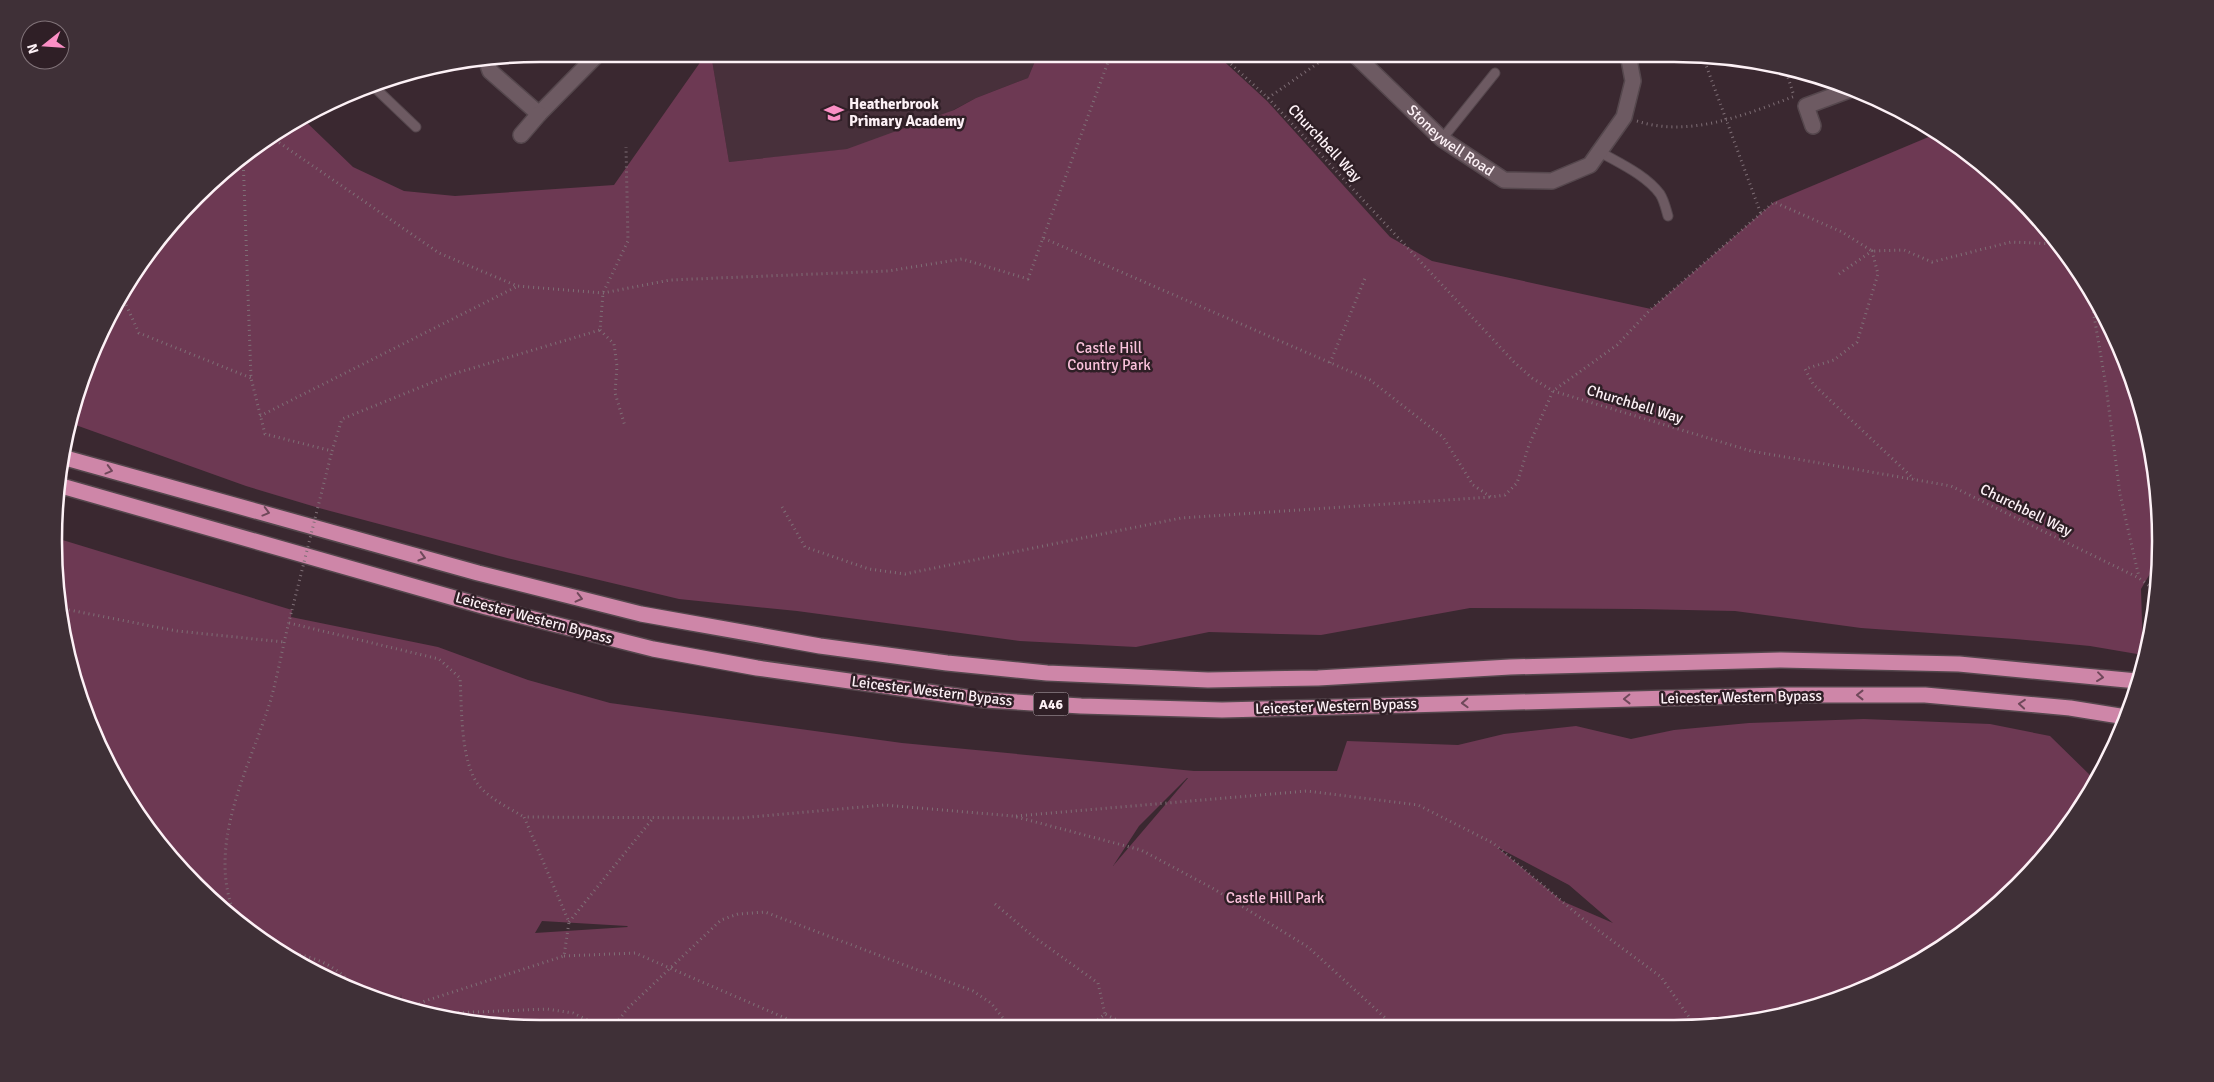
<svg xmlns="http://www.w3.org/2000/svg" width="2214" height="1082" font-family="Signika,sans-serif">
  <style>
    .built { fill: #48303b }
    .green { fill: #6d3953; fill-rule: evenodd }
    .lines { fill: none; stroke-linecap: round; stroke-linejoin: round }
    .service-casing { stroke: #55474d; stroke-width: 11 }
    .minor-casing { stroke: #55474d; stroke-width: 18 }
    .trunk-casing { stroke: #55474d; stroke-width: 18 }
    .path { stroke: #7f6f76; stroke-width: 3; stroke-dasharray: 1 4; stroke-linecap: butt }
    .service { stroke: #6d5a62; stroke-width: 9 }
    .minor { stroke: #6d5a62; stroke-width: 15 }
    .trunk { stroke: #ce86a8; stroke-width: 15 }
    .path-bridge { stroke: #7f6f76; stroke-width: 3; stroke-dasharray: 1 4; stroke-linecap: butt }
    .oneway { stroke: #6f485a }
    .labels { text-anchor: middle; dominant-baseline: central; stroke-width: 5; stroke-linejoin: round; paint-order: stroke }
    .shield { fill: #2f1f26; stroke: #bfb2b8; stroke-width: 1 }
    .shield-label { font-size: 14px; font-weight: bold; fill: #fdf1f6 }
    .poi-label { font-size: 15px; font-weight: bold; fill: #fdf1f6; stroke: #2f1f26; text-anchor: start }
    .street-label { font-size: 15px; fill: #fdf1f6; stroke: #2f1f26 }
    .park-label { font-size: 15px; fill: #fbc2dc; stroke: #2f1f26 }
    .rim { fill: none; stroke: #fdf1f6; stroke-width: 2.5 }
  </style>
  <rect width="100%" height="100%" fill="#3a2830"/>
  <path class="built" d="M711,54H1038L1028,78L976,98L921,127L859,148L729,162Z"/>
  <path class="green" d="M706,54H711L729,162L847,149L954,110L976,98L1028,78L1038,54H1216L1267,101L1390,237L1432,261L1651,309L1774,202L1938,133L2018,197L2078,271L2123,355L2151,446L2160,541L2158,560L2141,589L2143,655L2090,646L2015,639L1861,628L1735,611L1638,609L1470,608L1321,635L1209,632L1136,647L1020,641L797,611L679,599L507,558L319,508L246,486L70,423L91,354L136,271L175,220L244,155L301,117L353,167L404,191L455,196L614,185Z
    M56,538L292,610L291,617L438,647L528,680L610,703L902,743L1194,771H1337L1347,741L1458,745L1504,734L1576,726L1631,739L1674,730L1749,723L1864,719L1990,724L2050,736L2094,779L2059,838L1970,927L1860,991L1737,1024L562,1028L513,1018L511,1025L446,1019L402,1005L401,994L400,1005L354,991L270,946L197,886L154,837L104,757L70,667L58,604ZM1187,778H1188L1113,866L1139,826ZM1497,847L1569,885L1613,923L1562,901ZM542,921L627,926L628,927L535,933Z"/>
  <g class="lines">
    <defs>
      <path id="service" d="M372,85L416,127
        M1442,139L1495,73
        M1600,152C1619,163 1646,175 1660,194C1664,200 1666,209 1668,216"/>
      <g id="minor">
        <path id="s1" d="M1354,54L1442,139L1504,180L1552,181L1590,165L1624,117L1633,81L1628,54"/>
        <path d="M486,59L490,71L539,114L598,54"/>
        <path d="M1813,126L1806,106L1852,89"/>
        <path d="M521,135L539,114"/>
      </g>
      <path id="trunk" d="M62,457L478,573L641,614L820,646L947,663L1047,673L1208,680L1318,678L1510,667L1781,660L1959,664L2137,681
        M58,485L486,607L653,649L757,668L985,700L1081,706L1222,710L1783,695H1925L2070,708L2126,717"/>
    </defs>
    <use href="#service" class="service-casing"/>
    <use href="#minor" class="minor-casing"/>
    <use href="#trunk" class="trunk-casing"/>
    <path class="path" d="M1220,54L1268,98L1514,362L1532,378L1553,391L1751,451L1951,486L2139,578L2155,590
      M1703,57L1761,214
      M1785,68L1794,96
      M1268,98L1331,54
      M1637,121C1689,138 1745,115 1795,96
      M271,137L439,253L517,286L603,293L670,280L888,271L962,259L1028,279L1043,238L1370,380L1443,437L1473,485L1491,497L1505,495L1517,483L1529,445L1553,391L1617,345L1651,309L1774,202L1842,232L1872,251L1904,250L1932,262L2011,242L2057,244
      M243,155L251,378L265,434L332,451L342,419L453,374L600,330L603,293L628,241L626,147
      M1043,238L1111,54
      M1839,274L1872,251L1878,274L1857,342L1834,360L1805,369L1813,384L1914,479
      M2090,292L2106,386L2120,494L2139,577
      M122,296L139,333L251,378
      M600,330L614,344L617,366L615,393L625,426
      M1330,363L1366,276
      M260,416L516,287
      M782,507L805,547L869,569L905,574L1181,518L1491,497
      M59,608L177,631L284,642
      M289,623L439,659L460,678C462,709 460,763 480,787C492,800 509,808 524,817
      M1016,816L1307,791L1418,805L1493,843L1583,919L1661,977L1694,1024
      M995,904L1034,937L1098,983L1105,1014
      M236,918C204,845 250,768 271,699C279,670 284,639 292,610
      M569,922L654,817
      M280,951C298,954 318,958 333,968C346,976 354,988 368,995
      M564,956L635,953L806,1027
      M410,1008L425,1001L564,956L569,922L524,817L740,818L884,805L1013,816L1141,850L1214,889L1308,947L1393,1025
      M428,1014L547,1009L573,1013L604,1028
      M1090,1026L1105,1014L1129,1026
      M613,1028L627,1009L721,920L738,914L765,912L973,991L991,1003L1010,1027"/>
    <use href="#service" class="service"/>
    <use href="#minor" class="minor"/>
    <use href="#trunk" class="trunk"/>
    <path class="path-bridge" d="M292,610L332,451"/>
  </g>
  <defs><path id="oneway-chevron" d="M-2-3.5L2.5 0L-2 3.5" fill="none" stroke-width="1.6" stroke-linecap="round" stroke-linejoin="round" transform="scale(1.25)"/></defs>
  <g class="oneway">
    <use href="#oneway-chevron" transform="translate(109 470) rotate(15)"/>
    <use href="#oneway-chevron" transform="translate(266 512) rotate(15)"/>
    <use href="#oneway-chevron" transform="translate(422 557) rotate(16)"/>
    <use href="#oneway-chevron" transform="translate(579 598) rotate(14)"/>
    <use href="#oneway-chevron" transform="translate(2100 677) rotate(7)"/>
    <use href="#oneway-chevron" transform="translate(1860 695) rotate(180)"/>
    <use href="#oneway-chevron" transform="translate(1627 699) rotate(179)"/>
    <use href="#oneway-chevron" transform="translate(1465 703) rotate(178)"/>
    <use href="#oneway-chevron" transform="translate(2022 704) rotate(-175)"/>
  </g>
  <defs>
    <symbol id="school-bare" viewBox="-9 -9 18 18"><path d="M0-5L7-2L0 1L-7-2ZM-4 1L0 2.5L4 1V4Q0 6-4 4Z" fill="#fb8fc5" stroke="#2f1f26" stroke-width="2.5" paint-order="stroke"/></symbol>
  </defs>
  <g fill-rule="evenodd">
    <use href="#school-bare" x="820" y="99" width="28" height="28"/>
  </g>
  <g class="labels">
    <rect class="shield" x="1033.5" y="692.5" width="35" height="23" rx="4"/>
    <g class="shield-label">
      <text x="1051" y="704">A46</text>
    </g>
    <g class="poi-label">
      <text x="849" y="104">Heatherbrook<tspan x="849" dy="17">Primary Academy</tspan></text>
    </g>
    <g class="street-label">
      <text stroke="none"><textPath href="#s1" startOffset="130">Stoneywell Road</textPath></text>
      <text transform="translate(1325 143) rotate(47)">Churchbell Way</text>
      <text transform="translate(1635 404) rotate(17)">Churchbell Way</text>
      <text transform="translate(2026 510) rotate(26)">Churchbell Way</text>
      <text transform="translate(534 618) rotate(15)">Leicester Western Bypass</text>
      <text transform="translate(932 691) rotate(7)">Leicester Western Bypass</text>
      <text transform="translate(1741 697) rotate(-1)">Leicester Western Bypass</text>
      <text transform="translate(1336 706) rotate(-2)">Leicester Western Bypass</text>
    </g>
    <g class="park-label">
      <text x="1109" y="348">Castle Hill<tspan x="1109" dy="17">Country Park</tspan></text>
      <text x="1275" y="898">Castle Hill Park</text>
    </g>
  </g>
  <path d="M0 0H2214V1082H0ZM540 62H1674A478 478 0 0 1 2152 540V542A478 478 0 0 1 1674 1020H540A478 478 0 0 1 62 542V540A478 478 0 0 1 540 62Z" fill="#3f3037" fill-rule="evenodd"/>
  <path class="rim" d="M540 62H1674A478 478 0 0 1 2152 540V542A478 478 0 0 1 1674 1020H540A478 478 0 0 1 62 542V540A478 478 0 0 1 540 62Z"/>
  <g transform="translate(45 45) rotate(253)"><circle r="24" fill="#2f1f26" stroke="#817379"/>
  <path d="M0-4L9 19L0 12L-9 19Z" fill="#fb8fc5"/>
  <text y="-8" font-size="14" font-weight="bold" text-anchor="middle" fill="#fdf1f6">N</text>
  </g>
</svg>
